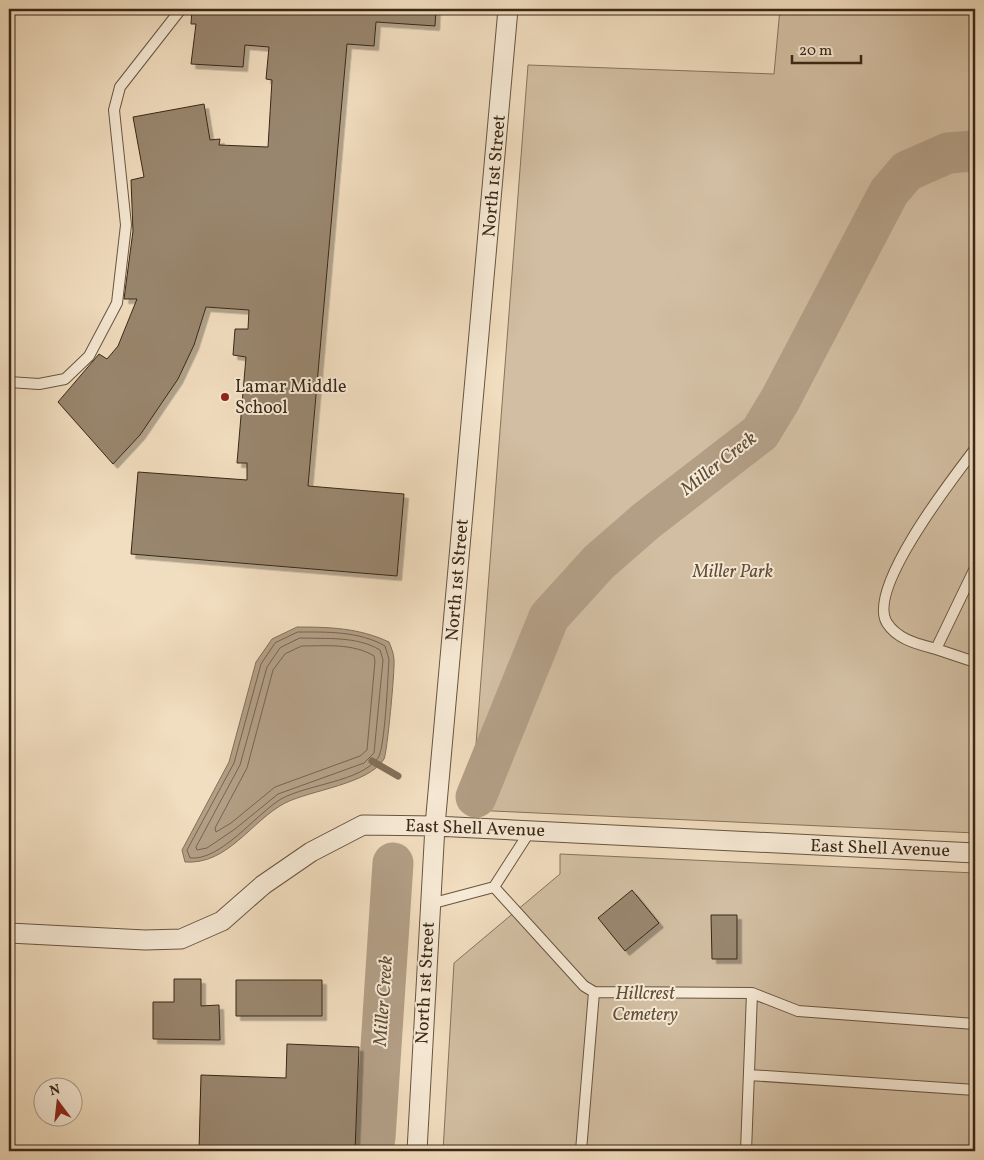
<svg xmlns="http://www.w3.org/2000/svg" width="984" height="1160" font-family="Vollkorn,serif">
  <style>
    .green { fill: #d2bea2; stroke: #86735c }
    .water { fill: #b39f86; stroke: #836f59 }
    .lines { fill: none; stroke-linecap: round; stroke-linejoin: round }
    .shore { stroke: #76644e; stroke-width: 1 }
    .stream { stroke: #836f59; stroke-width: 7 }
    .river { stroke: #b39f86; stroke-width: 41 }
    .building { fill: #99866e; stroke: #3a2816; filter: url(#shadow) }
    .service-casing { stroke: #685540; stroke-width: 12 }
    .minor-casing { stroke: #685540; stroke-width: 21 }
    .service { stroke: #f6e9d5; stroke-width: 10 }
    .minor { stroke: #f6e9d5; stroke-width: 19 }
    .poi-dot { fill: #8f2418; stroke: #f6e9d5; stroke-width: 2 }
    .labels { text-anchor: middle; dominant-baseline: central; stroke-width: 4; stroke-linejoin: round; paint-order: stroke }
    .street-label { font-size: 18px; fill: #3a2816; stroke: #f6e9d5 }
    .poi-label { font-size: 18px; fill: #3a2816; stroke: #f6e9d5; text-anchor: start }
    .park-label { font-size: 18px; font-style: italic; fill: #604e39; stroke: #f6e9d5 }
    .water-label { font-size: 19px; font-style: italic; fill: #5e4c38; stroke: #f6e9d5 }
  </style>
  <defs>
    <filter id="shadow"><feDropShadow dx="4.5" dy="4.5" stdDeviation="0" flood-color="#0004"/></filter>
  </defs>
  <rect width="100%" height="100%" fill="#f1ddbf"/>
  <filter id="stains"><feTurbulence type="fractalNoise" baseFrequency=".004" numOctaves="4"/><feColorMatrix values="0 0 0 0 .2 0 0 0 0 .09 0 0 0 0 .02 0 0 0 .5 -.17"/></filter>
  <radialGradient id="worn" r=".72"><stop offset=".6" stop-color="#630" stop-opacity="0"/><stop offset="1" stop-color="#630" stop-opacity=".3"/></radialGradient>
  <path class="green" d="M780,9H975V833L471,810L528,65L774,74Z
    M560,854L975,873V1151H443L454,963L560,874Z"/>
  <path class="water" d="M297,627C330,627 359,628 389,642C391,647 394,654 394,660C395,670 387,754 384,759C369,784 311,790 285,803C251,821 228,865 185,862L182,850L229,762L256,662L272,639Z"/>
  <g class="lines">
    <path class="shore" d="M298,632C327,632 359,631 385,646L389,659C388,675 385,749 378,758C360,782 308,784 281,799C256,814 221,861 190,858L187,850L234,763L261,664L275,643Z
      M300,638C326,639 357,636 380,650L383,660L374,753L364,763L278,794L235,829L207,848L197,850L196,847L240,765L267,667L280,648Z
      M302,646C325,646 353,643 374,656L375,661L367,750L360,756L275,787L231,823L216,832L215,828L247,768L273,670L285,654Z"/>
    <path class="stream" d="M372,761L398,776"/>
    <path class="river" d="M476,797L549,617L599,562L646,521L760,433L780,400L889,192L907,171L948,153L975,151
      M375,1138L393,863"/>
  </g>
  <path class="building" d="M192,9H436L435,26L376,22L374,46L347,44L308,486L404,494L397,576L131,554L138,472L247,480V463H237L246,357L233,355L235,329H248L249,310L206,307L194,345L178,379L140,435L113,464L58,402L99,354L107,359L118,346L137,299H124L133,231L131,180L144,177L133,117L204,104L210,140L220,139L219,145L268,147L272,80L266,79L269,47L245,45L243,67L191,64L196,24H191Z
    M632,890L659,923L625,951L598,918Z
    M711,915H737V959H712Z
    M174,979H201V1006L219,1005L220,1040L153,1039V1002H174Z
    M236,980H322V1016H236Z
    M287,1044L359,1047L355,1151H199L201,1075L286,1078Z"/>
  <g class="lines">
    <defs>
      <path id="service" d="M9,382L39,384L65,379L89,356L117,303L126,225L114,110L120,87L181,9
        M975,568L936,649L975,662
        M936,649C918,644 898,640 887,623C866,589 953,478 975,449
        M530,831L494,887L584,986L594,992L752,993L798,1011L975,1024
        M430,904L494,887
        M749,1075L975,1090
        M581,1151L594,992
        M746,1151L752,993"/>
      <path id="minor" d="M9,933L145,940L181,939L222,921L263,885L311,852L363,825L435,826L975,853
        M417,1151L435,826L508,9"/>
    </defs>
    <use href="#service" class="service-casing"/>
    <use href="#minor" class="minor-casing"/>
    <use href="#service" class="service"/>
    <use href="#minor" class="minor"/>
  </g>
  <circle class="poi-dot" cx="225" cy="397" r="5"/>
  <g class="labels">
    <g class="street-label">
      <text transform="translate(495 176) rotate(-85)">North 1st Street</text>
      <text transform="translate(458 580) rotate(-85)">North 1st Street</text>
      <text transform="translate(475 829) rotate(2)">East Shell Avenue</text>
      <text transform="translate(880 849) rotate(2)">East Shell Avenue</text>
      <text transform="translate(426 983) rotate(-87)">North 1st Street</text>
    </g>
    <g class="poi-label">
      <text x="235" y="387">Lamar Middle<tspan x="235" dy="21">School</tspan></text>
    </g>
    <g class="park-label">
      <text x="733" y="572">Miller Park</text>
      <text x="645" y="994">Hillcrest<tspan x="645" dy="21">Cemetery</tspan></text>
    </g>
    <g class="water-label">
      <text transform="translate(719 464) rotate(-38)">Miller Creek</text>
      <text transform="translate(384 1001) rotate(-86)">Miller Creek</text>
    </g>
  </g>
  <rect width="984" height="1160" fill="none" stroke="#f1ddbf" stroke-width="30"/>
  <rect x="10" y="10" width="964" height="1140" fill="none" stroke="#3a2816" stroke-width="2.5"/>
  <rect x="15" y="15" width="954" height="1130" fill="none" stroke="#3a2816"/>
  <g transform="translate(58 1102) rotate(345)"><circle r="24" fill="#f6e9d5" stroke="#ab9c89"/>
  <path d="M0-4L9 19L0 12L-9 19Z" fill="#8f2418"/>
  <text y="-8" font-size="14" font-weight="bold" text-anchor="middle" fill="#3a2816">N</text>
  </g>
  <path d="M792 55v8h69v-8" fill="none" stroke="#3a2816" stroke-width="2.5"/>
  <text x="799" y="55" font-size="15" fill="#3a2816" stroke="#f6e9d5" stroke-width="4" paint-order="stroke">20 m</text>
  <rect width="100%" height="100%" filter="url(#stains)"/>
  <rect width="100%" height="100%" fill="url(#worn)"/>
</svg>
